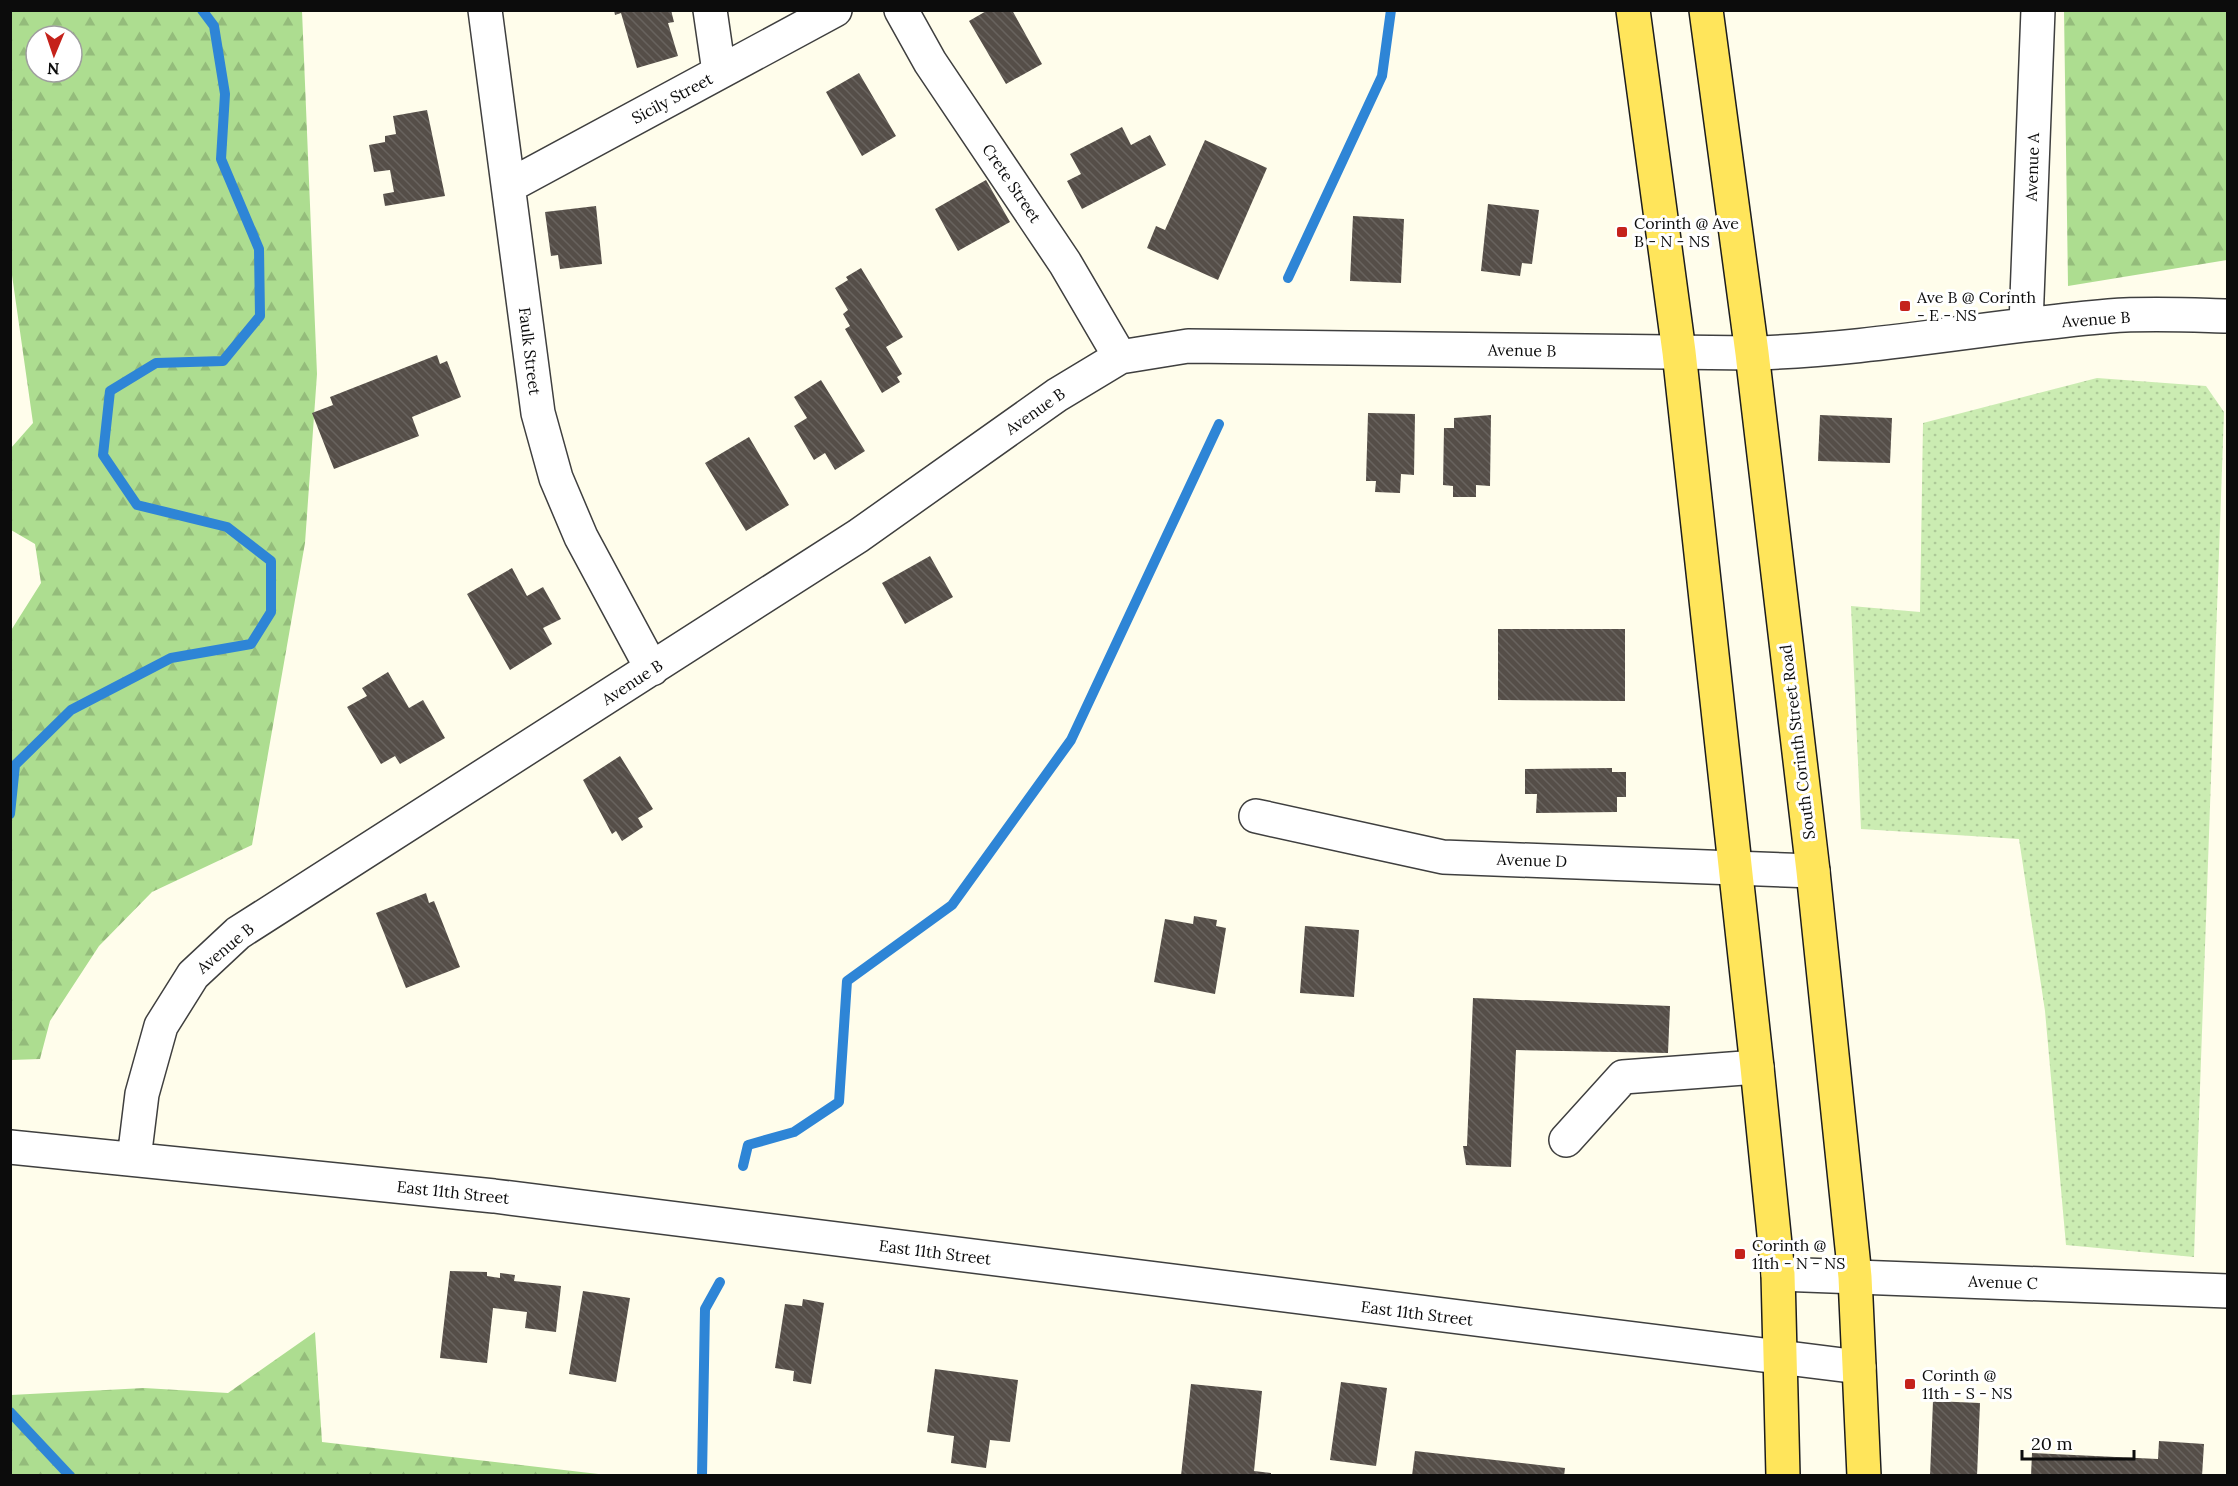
<svg xmlns="http://www.w3.org/2000/svg" width="2238" height="1486" font-family="Lora,serif">
  <style>
    .grass { fill: url(#grass-dots) }
    .forest { fill: url(#forest-firs); fill-rule: evenodd }
    .lines { fill: none; stroke-linecap: round; stroke-linejoin: round }
    .stream { stroke: #2e85d6; stroke-width: 10 }
    .building { fill: url(#building-back-hatch) }
    .minor-casing { stroke: #3f3f3f; stroke-width: 36 }
    .major-casing { stroke: #1d1d1d; stroke-width: 36 }
    .minor { stroke: #fff; stroke-width: 33 }
    .major { stroke: #ffe55b; stroke-width: 33 }
    .poi-dot { fill: #c5221b; stroke: #fff; stroke-width: 2 }
    .labels { text-anchor: middle; dominant-baseline: central; stroke-width: 6; stroke-linejoin: round; paint-order: stroke }
    .street-label { font-size: 16px; fill: #0c0c0c; stroke: #fff }
    .poi-label { font-size: 16px; fill: #0c0c0c; stroke: #fff; text-anchor: start }
  </style>
  <defs>
    <pattern id="grass-dots" width="8" height="8" patternUnits="userSpaceOnUse" patternTransform="scale(1.5)"><rect width="8" height="8" fill="#cbecb2"/><path d="M2 2h.1M6 6h.1" fill="none" stroke="#adc998" stroke-width="1.8" stroke-linecap="round"/></pattern>
    <pattern id="forest-firs" width="22" height="20" patternUnits="userSpaceOnUse" patternTransform="scale(1.5)"><rect width="22" height="20" fill="#addd90"/><path d="M5 1l3.5 6h-7zM16 11l3.5 6h-7z" fill="#94bc7b"/></pattern>
    <pattern id="building-back-hatch" width="6" height="6" patternUnits="userSpaceOnUse" patternTransform="scale(1.5)"><rect width="6" height="6" fill="#554e48"/><path d="M-1 5l2 2M0 0l6 6M5-1l2 2" fill="none" stroke="#68635e"/></pattern>
  </defs>
  <rect width="100%" height="100%" fill="#fffdeb"/>
  <path class="grass" d="M2097,378L2206,386L2224,412L2194,1257L2066,1245L2045,1011L2019,839L1861,829L1851,606L1920,612L1923,423Z"/>
  <path class="forest" d="M11,11H302L317,374L305,543L252,845L152,892L99,946L50,1021L40,1059L11,1060L10,632L41,583L35,544L11,530V448L33,423L10,261ZM36,36H72V72H36Z
    M2064,11H2227V260L2068,286Z
    M315,1332L322,1442L607,1475H11V1395L144,1388L228,1393Z"/>
  <g class="lines">
    <path class="stream" d="M1288,278L1382,76L1391,10
      M10,814L15,765L71,710L171,658L251,644L271,612V561L227,527L137,505L103,455L110,391L156,363L223,361L260,316L259,249L221,159L225,94L214,26L202,10
      M743,1166L748,1145L794,1132L839,1102L847,981L952,905L1071,740L1219,424
      M10,1412L70,1476
      M702,1476L705,1309L720,1282"/>
  </g>
  <path class="building" d="M614,10H671L674,22L668,23L678,56L637,68L621,13L615,15Z
    M988,10H1012L1042,64L1006,84L969,21Z
    M859,73L896,136L862,156L826,92Z
    M427,110L445,196L385,206L383,194L394,192L390,170L374,172L369,145L385,142V136L396,134L393,116Z
    M1122,127L1131,145L1150,135L1166,165L1082,209L1067,181L1081,174L1070,154Z
    M1205,140L1267,168L1218,280L1147,248L1156,226L1165,230Z
    M986,180L1010,222L958,251L935,209Z
    M1488,204L1539,210L1532,264L1522,263L1520,276L1481,271Z
    M596,206L602,264L560,269L558,255L551,256L545,212Z
    M1353,216L1404,219L1401,283L1350,281Z
    M861,268L903,337L886,347L902,374L897,377L900,382L882,393L845,329L850,326L843,314L848,310L835,288L848,280L846,277Z
    M437,355L440,364L447,361L461,397L412,417L419,436L334,469L312,413L333,405L330,397Z
    M821,380L865,451L835,470L825,453L814,460L794,426L807,418L794,397Z
    M1368,413L1415,414L1414,475L1401,474L1400,493L1375,492L1376,481H1366Z
    M1491,415L1490,486L1476,485V497H1453V486L1443,485L1444,428H1454V418Z
    M1820,415L1892,418L1890,463L1818,461Z
    M749,437L789,505L746,531L705,463Z
    M930,556L953,597L905,624L882,583Z
    M512,568L527,596L543,587L561,619L543,628L552,644L510,670L467,594Z
    M1498,629H1625V701L1498,700Z
    M388,672L409,708L423,700L445,738L400,764L395,756L381,764L347,707L367,696L362,688Z
    M620,756L653,809L638,818L643,827L622,841L616,831L612,834L583,780Z
    M1612,768V772H1626V797H1617V812L1536,813L1537,794H1525V769Z
    M426,893L429,903L434,901L460,967L406,988L376,913Z
    M1194,916L1217,920L1216,926L1226,928L1215,994L1154,982L1165,919L1193,924Z
    M1305,926L1359,930L1354,997L1300,993Z
    M1473,998L1670,1006L1668,1053L1516,1050L1511,1167L1466,1165L1463,1146H1467Z
    M450,1271L487,1272V1276L500,1278V1273L515,1275L514,1281L561,1286L556,1332L525,1328L527,1312L493,1308L487,1363L440,1358Z
    M583,1291L630,1298L616,1382L569,1374Z
    M803,1299L824,1303L811,1384L793,1381L794,1371L775,1368L785,1304L802,1306Z
    M935,1369L1018,1380L1010,1442L990,1440L986,1468L951,1463L954,1436L927,1432Z
    M1341,1382L1387,1388L1376,1466L1330,1460Z
    M1191,1384L1262,1391L1254,1471L1271,1473V1476H1181Z
    M1933,1401L1980,1403L1977,1476H1930Z
    M2159,1441L2204,1444L2202,1476H2031L2032,1453L2158,1459Z
    M1415,1451L1565,1468L1564,1476H1412Z"/>
  <g class="lines">
    <defs>
      <path id="minor" d="M485,10L538,413L556,478L581,537L652,669
        M710,10L719,72
        M901,10L930,62L1065,263L1120,357
        M509,186L835,10
        M2026,324L2038,10
        M1256,816L1443,857L1813,871
        M1566,1140L1623,1077L1757,1067
        M10,1147L494,1196L1859,1367
        M134,1159L142,1094L161,1026L193,975L238,933L858,536L1057,395L1120,357L1188,346L1752,353C1871,350 1990,326 2109,316C2148,313 2189,315 2228,316
        M1778,1274L2228,1291"/>
      <path id="major" d="M1633,10L1679,352L1757,1067L1778,1274L1783,1476
        M1706,10L1752,353L1813,871L1855,1277L1864,1476"/>
    </defs>
    <use href="#minor" class="minor-casing"/>
    <use href="#major" class="major-casing"/>
    <use href="#minor" class="minor"/>
    <use href="#major" class="major"/>
  </g>
  <g class="poi-dot">
    <rect x="1616" y="226" width="12" height="12" rx="3"/>
    <rect x="1899" y="300" width="12" height="12" rx="3"/>
    <rect x="1734" y="1248" width="12" height="12" rx="3"/>
    <rect x="1904" y="1378" width="12" height="12" rx="3"/>
  </g>
  <g class="labels">
    <g class="street-label">
      <text transform="translate(672 98) rotate(-28)">Sicily Street</text>
      <text transform="translate(2032 167) rotate(-88)">Avenue A</text>
      <text transform="translate(1012 183) rotate(56)">Crete Street</text>
      <text transform="translate(2096 319) rotate(-4)">Avenue B</text>
      <text transform="translate(1522 350) rotate(1)">Avenue B</text>
      <text transform="translate(530 351) rotate(83)">Faulk Street</text>
      <text transform="translate(1035 411) rotate(-35)">Avenue B</text>
      <text transform="translate(632 682) rotate(-33)">Avenue B</text>
      <text transform="translate(1797 742) rotate(-97)">South Corinth Street Road</text>
      <text transform="translate(1532 860) rotate(2)">Avenue D</text>
      <text transform="translate(225 948) rotate(-40)">Avenue B</text>
      <text transform="translate(453 1192) rotate(6)">East 11th Street</text>
      <text transform="translate(935 1252) rotate(7)">East 11th Street</text>
      <text transform="translate(2003 1282) rotate(2)">Avenue C</text>
      <text transform="translate(1417 1313) rotate(7)">East 11th Street</text>
    </g>
    <g class="poi-label">
      <text x="1634" y="223">Corinth @ Ave<tspan x="1634" dy="18">B - N - NS</tspan></text>
      <text x="1917" y="297">Ave B @ Corinth<tspan x="1917" dy="18">- E - NS</tspan></text>
      <text x="1752" y="1245">Corinth @<tspan x="1752" dy="18">11th - N - NS</tspan></text>
      <text x="1922" y="1375">Corinth @<tspan x="1922" dy="18">11th - S - NS</tspan></text>
    </g>
  </g>
  <rect width="2238" height="1486" fill="none" stroke="#0c0c0c" stroke-width="24"/>
  <g transform="translate(54 54) rotate(182)"><circle r="28" fill="#ffffff" stroke="#9e9e9e" stroke-width="1.5"/>
  <path d="M0-4.5L10 22L0 15L-10 22Z" fill="#c5221b"/>
  <text y="-9" font-size="16" font-weight="bold" text-anchor="middle" fill="#0c0c0c">N</text>
  </g>
  <path d="M2022 1450v9h112v-9" fill="none" stroke="#0c0c0c" stroke-width="3"/>
  <text x="2031" y="1450" font-size="18" fill="#0c0c0c" stroke="#ffffff" stroke-width="4.5" paint-order="stroke">20 m</text>
</svg>
